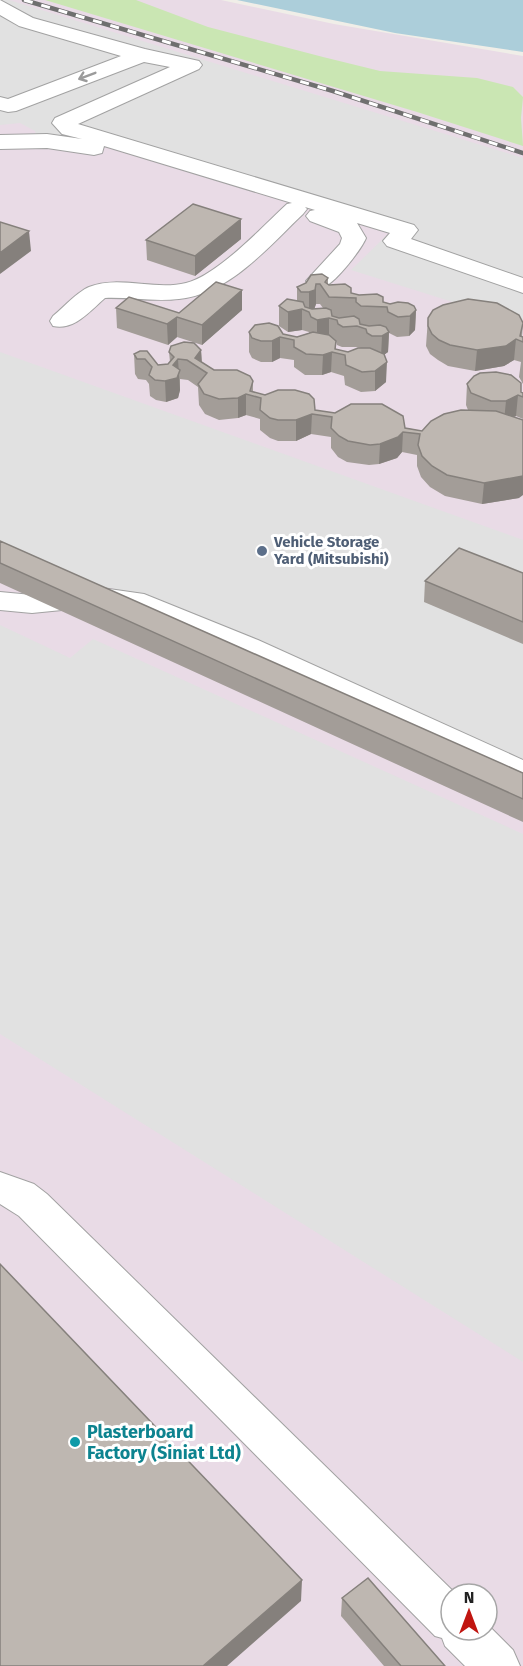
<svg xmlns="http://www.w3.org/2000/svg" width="523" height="1666" font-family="'Fira Sans',sans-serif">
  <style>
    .industrial { fill: #e9dbe6; fill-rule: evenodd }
    .grass { fill: #cae6b3 }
    .parking { fill: #e1e1e1 }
    .water { fill: #acceda }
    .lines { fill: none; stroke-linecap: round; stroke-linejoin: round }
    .minor-casing { stroke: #a2a2a2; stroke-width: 2 }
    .minor { fill: #fff; fill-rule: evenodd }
    .rail-casing { stroke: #6f6f6f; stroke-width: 4.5 }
    .rail { stroke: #fff; stroke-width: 3; stroke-dasharray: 9; stroke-linecap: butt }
    .wall { fill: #a39d98; fill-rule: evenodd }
    .shaded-wall { fill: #85807c }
    .building { fill: #beb7b1; stroke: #85807c; stroke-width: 1.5 }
    .oneway { stroke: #9b9b9b }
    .service-dot { fill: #5c6f8a; stroke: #fff; stroke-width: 2 }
    .culture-dot { fill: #0f9aa8; stroke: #fff; stroke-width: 2 }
    .labels { text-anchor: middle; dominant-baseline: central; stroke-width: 6; stroke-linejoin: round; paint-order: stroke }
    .service-label { font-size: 15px; font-weight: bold; fill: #4e5e75; stroke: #fff; text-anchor: start }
    .near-culture-label { font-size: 18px; font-weight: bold; fill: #0d838f; stroke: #fff; text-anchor: start }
  </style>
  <rect width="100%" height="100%" fill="#f0eee8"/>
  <path class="industrial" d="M0,0H221L334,24L523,56V1666H0ZM451,1594H487V1630H451Z"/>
  <path class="grass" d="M45,0H136L208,27L323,57L380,71L477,78L513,87L523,97L521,118L523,146L417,112Z"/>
  <path class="parking" d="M0,0H9L523,158V324L351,270L390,232L102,145L36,135L35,131L20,123L0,125Z
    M0,352L523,540V762L112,588L62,590L0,562Z
    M0,625L70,658L93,639L523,834V1362L0,1034Z"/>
  <path class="water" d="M237,0H523V52L395,33Z"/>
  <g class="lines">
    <defs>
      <path id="minor" d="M0,0L33,18L145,49L199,61L202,65L199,69L78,124L414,225L418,230L411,239L523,278V293L387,246L383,241L390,233L357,223L366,238C361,250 336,282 324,287C319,289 315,287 309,286L306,281L340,244L342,238L339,232L310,221L306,216L310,211L315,210L305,207L307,209L303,214C268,247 230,294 179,299C154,302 129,297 105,298C90,311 74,331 53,326L50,321L53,316C64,307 77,292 89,287C119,275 155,291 186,283C218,275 262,227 287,204L292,203L104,146L102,153L94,155L47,148L0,149V135L47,134L82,139L62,134L52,123L55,118L170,67L144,62L16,111L8,112L0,110V97L8,99L121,56L19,26L0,15Z
        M102,588L144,594L258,640L523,760V784L236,654L129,610L102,606L32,613L0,610V592L32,595Z
        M0,1172L34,1184L47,1194L456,1594H451V1630H487V1624L513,1650L520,1666H465L445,1646L442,1638L435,1636L19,1216L0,1204Z"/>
    </defs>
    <use href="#minor" class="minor-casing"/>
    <use href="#minor" class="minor"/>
    <defs>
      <path id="rail" d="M24,0L333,91L523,153"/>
    </defs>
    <use href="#rail" class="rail-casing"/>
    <use href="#rail" class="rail"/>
  </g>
  <path class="wall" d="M241,239L195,276L147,260L146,240Z
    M328,278V284L351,293L383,302L416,310L415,330L409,336L397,337L389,333L388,352L385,354L386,382L375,391L361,392L345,385L344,376L331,372L322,375H305L294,367V360L280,358L272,362H261L252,358L249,352V332L283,334L297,337L309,333V332L302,330L288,332L279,326V306L297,301V287ZM316,304H320L323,308L314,309ZM336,341L337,345L342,347H356L361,348L348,352L336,349Z
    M242,290V310L202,345L177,337L168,345L117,328L116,308L179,313Z
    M428,318L523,323L522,337H523V384L519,377L521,362L514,360L504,366L475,371L448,366L438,360L430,354L426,346Z
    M201,350L202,362L214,370L253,381V392L315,410L422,431L468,410L466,405L467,384L523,393V419L516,416L514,417L519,498L482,504L445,496L430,487L421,477L417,466V455L402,452L397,458L379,464L369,465L347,462L338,457L331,448V437L311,434L296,441H278L270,438L260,430V419L246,415L238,418L219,420L205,414L199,405L198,387L188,380L180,379V390L178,398L166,402L156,400L150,396L149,384L146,380L138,379L135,374L134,354L158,365L168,364L170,362L169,352Z
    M0,541L523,773V822L0,583Z
    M523,573V644L424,602L425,581Z
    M342,1598L445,1666H384L341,1616Z"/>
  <path class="shaded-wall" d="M241,219V239L195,276V256Z
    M29,231L31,251L0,274V253Z
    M316,284V304L314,310L309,312V292Z
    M242,290V310L202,345V325Z
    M302,309V330L288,332V312Z
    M416,310L415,330L409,336L410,316Z
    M177,317V337L168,345L167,324Z
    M329,318V339L317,340V320Z
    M389,332L388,352L381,357L382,336Z
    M280,337V358L272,362V341Z
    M516,339L514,360L504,366L475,371L477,350Z
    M201,350L202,369L195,358Z
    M332,352L331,372L322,375L323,355Z
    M178,359L180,390L178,398L166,402L165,381L173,365Z
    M387,362L386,382L375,391V371Z
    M246,394V415L238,418V398Z
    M518,395L516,416L504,421L506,401Z
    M312,414L311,434L296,441V420Z
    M403,432L402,452L397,458L379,464L380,444Z
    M523,476V495L519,498L482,504L484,483Z
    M302,1580L301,1601L227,1666H203Z"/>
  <path class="building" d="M193,204L241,219L195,256L146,240Z
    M0,222L29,231L0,253Z
    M322,274L328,278L325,282L329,285L345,284L351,288V293L359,295L377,294L383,297V302L390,304L398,302L408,303L414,306L416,310L410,316L398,317L388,312L387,307L361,306L356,302V298L329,297L320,284H316L315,290L309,292H301L297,287L306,283L311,275Z
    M216,282L242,290L202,325L177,317L167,324L116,308L129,297L179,313Z
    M287,299L303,302L305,307L312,309L326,308L331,310L332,316L339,318L354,316L359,319L360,324L369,326L380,325L386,327L389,332L382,336H372L367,333L366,329L357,326L343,327L338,324L337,320L329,318L317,320L311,317L309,312L302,309L288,312L279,306Z
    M468,299L497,303L519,315L523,323L520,336L523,337V342L516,339L506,346L477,350L450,345L439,340L432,334L428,326V318L433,310L443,305Z
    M269,323L278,326L283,334L297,337L313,332L329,335L336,341L335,349L348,352L358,348H370L384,354L387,362L375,371L362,372L346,365L345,355L332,352L323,355L306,354L294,347V340L280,337L272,341H261L252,338L249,332L255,325Z
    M184,342L194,343L201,350L195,358L214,370H237L250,376L253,381L250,391L265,395L278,390H295L309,394L314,399L315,410L335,413L351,404H382L403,416L405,428L422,431L431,421L444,414L461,410L496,411L523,420V476L484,483L447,475L432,466L422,456L418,445L420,434L403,432L398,437L380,444L370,445L348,441L339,436L331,428L332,417L312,414L296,420H278L270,418L260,410L261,398L246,394L238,398L219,399L204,394L198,384L207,373L187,360L178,359L173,365L180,370L177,378L165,381L155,380L149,375L152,367L145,359H137L134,354L140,351H147L158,365L168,364L174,357L169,352L171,346Z
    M496,372L511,375L521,383V392L523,393V397L518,395L506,401H491L471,393L467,384L474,376L480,373Z
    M0,541L523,773V799L0,563Z
    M459,548L523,573V622L425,581Z
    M0,1264L302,1580L203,1666H0Z
    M368,1578L445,1666H401L342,1598Z"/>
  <defs><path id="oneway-shaft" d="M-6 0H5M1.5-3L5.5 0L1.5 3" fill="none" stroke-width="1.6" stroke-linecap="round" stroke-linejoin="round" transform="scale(1.5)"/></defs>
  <use class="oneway" href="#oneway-shaft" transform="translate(87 76) rotate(159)"/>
  <circle class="service-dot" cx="262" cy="551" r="6"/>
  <circle class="culture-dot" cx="75" cy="1442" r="6"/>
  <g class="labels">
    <g class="service-label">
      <text x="274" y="542">Vehicle Storage<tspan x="274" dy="17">Yard (Mitsubishi)</tspan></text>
    </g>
    <g class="near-culture-label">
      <text x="87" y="1432">Plasterboard<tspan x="87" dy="21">Factory (Siniat Ltd)</tspan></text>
    </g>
  </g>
  <g transform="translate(469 1612)"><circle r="28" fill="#ffffff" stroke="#a6a6a6" stroke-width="1.5"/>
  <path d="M0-4.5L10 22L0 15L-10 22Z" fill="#c11510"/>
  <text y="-9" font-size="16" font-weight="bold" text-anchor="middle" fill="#212121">N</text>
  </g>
</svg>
